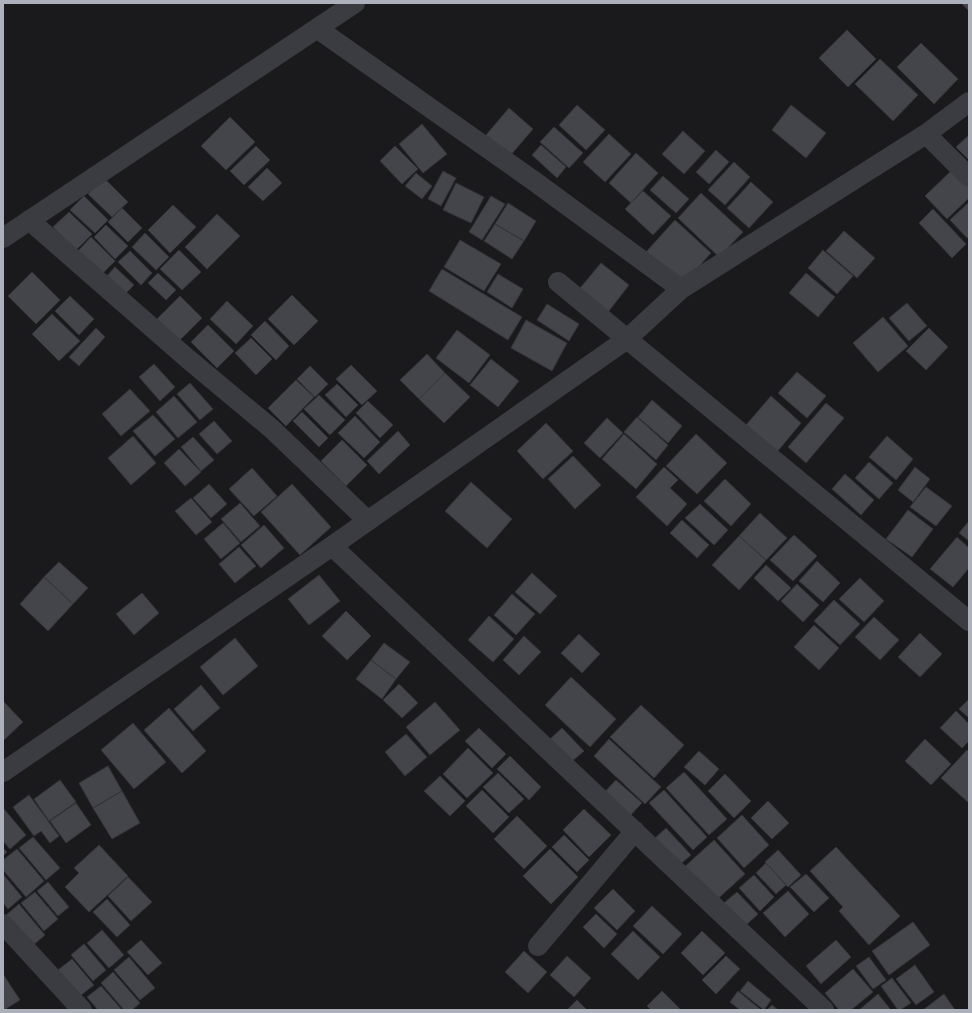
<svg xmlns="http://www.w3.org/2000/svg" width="972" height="1013" font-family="Karla,sans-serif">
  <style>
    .building { fill: #44454a; stroke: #343439 }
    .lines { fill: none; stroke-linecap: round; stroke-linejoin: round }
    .street { stroke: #3b3c42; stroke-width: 20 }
  </style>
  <rect width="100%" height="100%" fill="#1a1a1d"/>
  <path class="building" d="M961,3H969V11Z
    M847,30L876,59L848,87L819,58Z
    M921,43L958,79L934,104L897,67Z
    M880,59L918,95L893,121L855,84Z
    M577,105L605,130L586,150L559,125Z
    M791,105L826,133L806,158L772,130Z
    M509,108L533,129L510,156L486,135Z
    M230,117L255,142L226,170L201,146Z
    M422,124L447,154L423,173L399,144Z
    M554,127L583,153L569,168L540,142Z
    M683,131L705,151L684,174L662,154Z
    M609,134L631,154L605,182L583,162Z
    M969,135V160L956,147Z
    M541,145L566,167L557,178L532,155Z
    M256,146L270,160L244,185L230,171Z
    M395,146L418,169L402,184L380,161Z
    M716,150L729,162L709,184L696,172Z
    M636,153L658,173L631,203L609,183Z
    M734,162L750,177L725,205L708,190Z
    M267,168L282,183L263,201L248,187Z
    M953,169L969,185V198L947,219L925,196Z
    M443,171L456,178L441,206L428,199Z
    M416,173L432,186L422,199L405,186Z
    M663,176L689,199L676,213L650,190Z
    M104,178L128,202L112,217L88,194Z
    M751,182L773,202L749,228L727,208Z
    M456,183L484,197L471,223L443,210Z
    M643,191L671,216L653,235L625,209Z
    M701,193L743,232L719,257L678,218Z
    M84,196L108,220L95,233L70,210Z
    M491,196L505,204L482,240L469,232Z
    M969,202V236L967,238L950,220Z
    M508,203L536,221L524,241L495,224Z
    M173,205L196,227L170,253L148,230Z
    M122,208L142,228L128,242L108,222Z
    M933,209L966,244L952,258L919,223Z
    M69,212L92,234L76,250L53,227Z
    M217,214L240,236L207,269L185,247Z
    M675,220L711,253L682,285L646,252Z
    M495,224L524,241L512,259L484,241Z
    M106,225L128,246L115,259L94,237Z
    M844,231L875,258L857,278L826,251Z
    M145,233L169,257L156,270L132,247Z
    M91,237L115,261L102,274L78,251Z
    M460,240L501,264L484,291L444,267Z
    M179,250L201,272L182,290L160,269Z
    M823,250L853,276L837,294L808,268Z
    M130,251L152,273L141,285L118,262Z
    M601,263L629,285L605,316L576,293Z
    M115,267L134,285L123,296L105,278Z
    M442,269L522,317L508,340L429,291Z
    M32,272L60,300L36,324L8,296Z
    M158,273L176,290L166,300L148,283Z
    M806,273L835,297L818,317L789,293Z
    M498,274L523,289L512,308L487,292Z
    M292,295L318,321L294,345L268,319Z
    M70,296L94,319L79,335L55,311Z
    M180,296L202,318L179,341L157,319Z
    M227,301L253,326L236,344L210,319Z
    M907,303L927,326L909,341L889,318Z
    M547,304L579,324L569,341L537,320Z
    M52,314L80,341L59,361L32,334Z
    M883,317L908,346L878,372L853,343Z
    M526,320L567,343L552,371L511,348Z
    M265,321L289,346L276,360L251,335Z
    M208,325L234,351L217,368L191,342Z
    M96,328L105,337L79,366L69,357Z
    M929,328L948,347L926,370L906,351Z
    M457,330L490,355L469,383L436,358Z
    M251,338L272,359L256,375L235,353Z
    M427,354L445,373L419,399L400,380Z
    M491,359L519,381L498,407L470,385Z
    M154,364L175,387L160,401L139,377Z
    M351,365L377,391L362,405L336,379Z
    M310,366L328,384L315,397L297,379Z
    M797,372L826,396L807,418L778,393Z
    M445,373L470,397L444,423L419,399Z
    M296,380L314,397L286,426L268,408Z
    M190,383L213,409L200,420L177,394Z
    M337,384L358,405L346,417L325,395Z
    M130,389L150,411L121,436L102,414Z
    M319,395L345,420L330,435L304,409Z
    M174,396L197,422L178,438L156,412Z
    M771,396L801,423L777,452L746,425Z
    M652,400L682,426L668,443L638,417Z
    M368,401L393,425L380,438L356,413Z
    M826,403L844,418L806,463L788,447Z
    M302,412L328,438L319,447L293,421Z
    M153,415L175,439L155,456L133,431Z
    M355,416L380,442L364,458L338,433Z
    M637,417L668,445L656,460L624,432Z
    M607,418L623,433L600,458L584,443Z
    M214,421L232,441L217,454L199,434Z
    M546,423L573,451L543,479L517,451Z
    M398,431L410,445L379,474L367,461Z
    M624,434L657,464L636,489L602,459Z
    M696,434L727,463L697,494L666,466Z
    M133,436L156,463L131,485L108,458Z
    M887,436L913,459L896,480L869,457Z
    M193,437L214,460L201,471L181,447Z
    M342,440L367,465L346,486L321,461Z
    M179,449L201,472L185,486L164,463Z
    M573,456L601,485L575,509L548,479Z
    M869,462L893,483L879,499L855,478Z
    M664,467L678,480L670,488L687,504L667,526L636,497Z
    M915,467L930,479L913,502L898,490Z
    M252,468L277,496L254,516L229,489Z
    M845,474L874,500L861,515L832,489Z
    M725,479L751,504L731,526L704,501Z
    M471,482L512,519L487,548L445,511Z
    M209,484L227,504L211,518L193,498Z
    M292,484L331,527L300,555L261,512Z
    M926,487L952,506L936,526L910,507Z
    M191,498L212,522L196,535L175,511Z
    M240,503L260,526L241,542L221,519Z
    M700,504L728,530L714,545L685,518Z
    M908,510L933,529L912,557L886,539Z
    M760,513L787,538L766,560L739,536Z
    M682,520L709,545L697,558L670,533Z
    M969,521V541L959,533Z
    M223,523L240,543L221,559L204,539Z
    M264,525L284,548L261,568L241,545Z
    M794,535L817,556L793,581L770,560Z
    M739,536L766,560L739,590L712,565Z
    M957,537L969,548V568L953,587L930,569Z
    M239,547L256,566L235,583L219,564Z
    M817,561L840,583L823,602L799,581Z
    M59,562L88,588L73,604L44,577Z
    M766,565L791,588L778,601L754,578Z
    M532,573L557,596L540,614L515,592Z
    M319,575L340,601L309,625L288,599Z
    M44,577L73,604L48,631L20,604Z
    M860,578L884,601L864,622L839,599Z
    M797,584L819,605L803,622L781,601Z
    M142,593L159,613L134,635L116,614Z
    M512,594L535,614L516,635L494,615Z
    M834,600L860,624L840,645L814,621Z
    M346,611L371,636L347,660L322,636Z
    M489,616L514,639L493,662L468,640Z
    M874,617L899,640L880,660L855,637Z
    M814,625L839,648L819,670L794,647Z
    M920,633L942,654L920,677L898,657Z
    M579,634L600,654L582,673L561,653Z
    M524,636L541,652L519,675L503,660Z
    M235,638L258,666L223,695L200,667Z
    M384,643L410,662L396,679L371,660Z
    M371,660L396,679L382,699L356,679Z
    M571,677L616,719L590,747L545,705Z
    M399,684L418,703L402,718L383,700Z
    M201,685L220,708L193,731L174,709Z
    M969,699V718L959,709Z
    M3,701L23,722L3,741Z
    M435,702L460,730L430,755L406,727Z
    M641,705L684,745L654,778L610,737Z
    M169,708L206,751L182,773L144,730Z
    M956,711L969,724V741L962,748L940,728Z
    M133,723L166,762L134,789L101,750Z
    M479,728L506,754L492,768L465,741Z
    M562,728L584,751L570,763L549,740Z
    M406,734L427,757L405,776L385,752Z
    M609,739L661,787L645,804L594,756Z
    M925,739L951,764L931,785L905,761Z
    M468,748L493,773L467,798L443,774Z
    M967,750L969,752V803L941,778Z
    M699,751L719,769L705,785L684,767Z
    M510,756L541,787L529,800L497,769Z
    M108,766L122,791L93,808L79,783Z
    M684,772L727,819L709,835L666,788Z
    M498,773L524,799L509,813L483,787Z
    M725,774L751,801L734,818L708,791Z
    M440,776L465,801L450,816L424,791Z
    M60,780L76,802L49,821L34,799Z
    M616,780L642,803L625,821L600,797Z
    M482,790L509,817L493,833L466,806Z
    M664,790L707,837L693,850L649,803Z
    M122,791L140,823L112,839L93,808Z
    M29,795L59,836L50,843L41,831L34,836L13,807Z
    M768,801L789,823L772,839L751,818Z
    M76,803L91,825L66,843L50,821Z
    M4,809L26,835L10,849L3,841V810Z
    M584,809L611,835L589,857L563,830Z
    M742,815L769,845L744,868L717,838Z
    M517,816L547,846L524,869L494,839Z
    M666,828L691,855L678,866L654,839Z
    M564,835L589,860L577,872L552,847Z
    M33,837L60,868L46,880L19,848Z
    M714,840L745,874L712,904L681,870Z
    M99,845L128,876L89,912L65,887L79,873L74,868Z
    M836,847L900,916L869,945L839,911L843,907L810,871Z
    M3,848L7,852L3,856Z
    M17,849L44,881L26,897L3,870V860Z
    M550,849L578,877L551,904L523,876Z
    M778,850L801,875L788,887L765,862Z
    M766,863L786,885L776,894L756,873Z
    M3,874L22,897L8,909L3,903Z
    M806,874L829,898L814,912L790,887Z
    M754,875L774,897L760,911L739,888Z
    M128,877L152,902L131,921L108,896Z
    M48,882L69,907L58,916L37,891Z
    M613,889L635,911L617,930L594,908Z
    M788,891L809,914L785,937L763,913Z
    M35,892L58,919L44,931L21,903Z
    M737,892L758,914L745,926L724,903Z
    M107,899L130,925L117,937L93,912Z
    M19,904L45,935L31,947L5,916Z
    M652,906L682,934L663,954L633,926Z
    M596,914L617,934L604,948L583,927Z
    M913,922L930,945L889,975L872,951Z
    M102,930L124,955L109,968L87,943Z
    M633,931L660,957L638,980L611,954Z
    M702,931L725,953L703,975L681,953Z
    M141,940L162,963L148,975L127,952Z
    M836,940L851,957L821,984L806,966Z
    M84,944L106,970L93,981L71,955Z
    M524,951L547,972L528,993L505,972Z
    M567,956L591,978L574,997L550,975Z
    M726,956L740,969L716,994L702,980Z
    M129,957L155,988L140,1000L114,970Z
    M869,957L886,980L873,989L856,966Z
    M72,959L94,985L80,996L58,970Z
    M915,965L934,992L916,1005L896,979Z
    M853,969L873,992L851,1010H839L825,993Z
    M113,972L140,1003L132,1010H124L101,983Z
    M3,974L20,1000L4,1010H3Z
    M892,978L911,1003L900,1010H898L881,986Z
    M748,981L771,1000L764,1010L740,991Z
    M101,986L122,1010H98L87,997Z
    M662,991L681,1010H651L647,1006Z
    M738,991L761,1010H740L730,1002Z
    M878,994L891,1010H859Z
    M944,994L955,1010H923Z
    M577,1000L587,1010H567Z
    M772,1005L778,1010H767Z"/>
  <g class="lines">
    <path class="street" d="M318,29L534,181L681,289
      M926,134L969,177
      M29,220L188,359L272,429L368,521
      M3,238L355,3
      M558,282L969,621
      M332,546L824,1010
      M3,772L332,546L627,339L681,289L926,134L969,102
      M3,924L82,1010
      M538,946L635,831"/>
  </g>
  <rect width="972" height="1013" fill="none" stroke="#adb1bc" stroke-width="8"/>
</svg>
